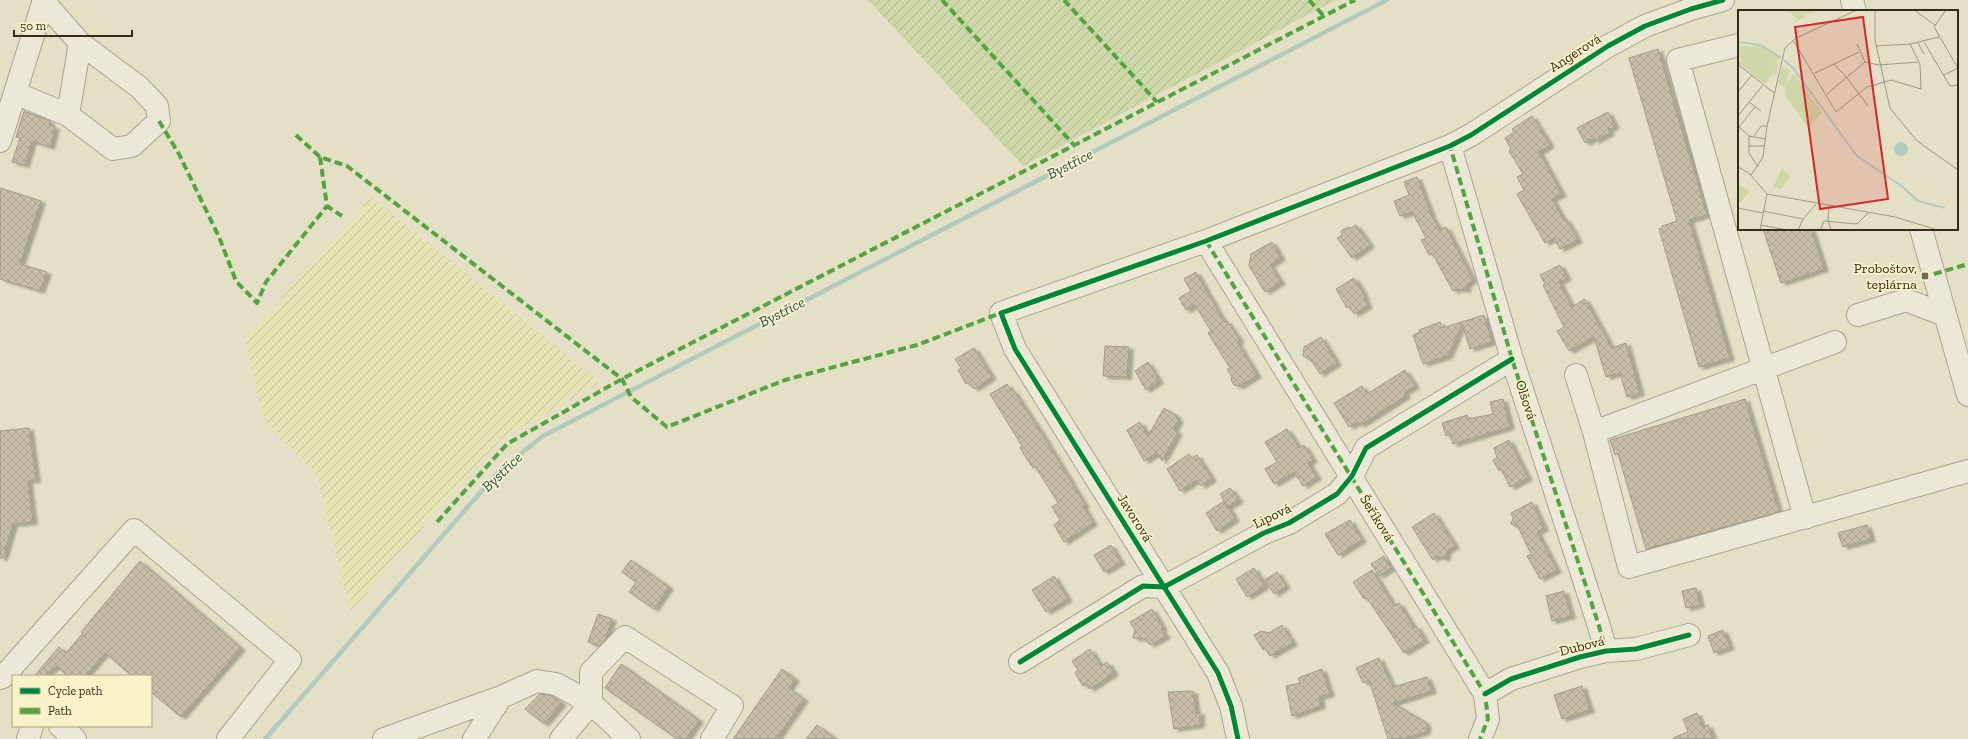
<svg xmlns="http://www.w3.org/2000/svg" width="1968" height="739" font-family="'Zilla Slab',serif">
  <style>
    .farmland { fill: url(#farmland-furrows) }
    .garden { fill: url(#garden-furrows) }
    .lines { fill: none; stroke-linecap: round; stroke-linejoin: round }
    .stream { stroke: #b3cabf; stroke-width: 4.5 }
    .building { fill: url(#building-cross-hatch); stroke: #a39b86; filter: url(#shadow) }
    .minor-casing { stroke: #a8a390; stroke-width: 24 }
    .minor { stroke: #ebe8d8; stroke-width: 22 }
    .quiet { stroke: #53a440; stroke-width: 4; stroke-dasharray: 8 4; stroke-linecap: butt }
    .cycleway-casing { stroke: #f8f2c9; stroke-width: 8 }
    .cycleway { stroke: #00873e; stroke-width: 5 }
    .poi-dot { fill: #726b56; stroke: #f8f2c9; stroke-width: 1.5 }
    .labels { text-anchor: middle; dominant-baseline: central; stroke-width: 3.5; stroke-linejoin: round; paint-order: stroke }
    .street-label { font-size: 14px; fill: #352c19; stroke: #f8f2c9 }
    .poi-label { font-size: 14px; fill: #352c19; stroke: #f8f2c9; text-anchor: end }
    .water-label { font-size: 15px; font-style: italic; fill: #275257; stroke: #f8f2c9 }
    .inset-river { fill: none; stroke: #b3cabf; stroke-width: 2 }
    .inset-road { fill: none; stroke: #9e9881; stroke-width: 1 }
    .view { fill: #d62828; fill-opacity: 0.15; stroke: #d62828; stroke-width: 2 }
    .inset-edge { fill: none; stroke: #352c19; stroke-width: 2 }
  </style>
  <defs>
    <pattern id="farmland-furrows" width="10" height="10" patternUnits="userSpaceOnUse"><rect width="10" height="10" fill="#e5e4b4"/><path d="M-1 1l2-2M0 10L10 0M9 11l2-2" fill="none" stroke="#c5c49a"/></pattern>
    <pattern id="garden-furrows" width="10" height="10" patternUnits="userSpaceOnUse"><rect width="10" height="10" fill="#ced7a7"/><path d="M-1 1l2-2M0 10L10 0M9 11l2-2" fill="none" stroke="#b2b98f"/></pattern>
    <pattern id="building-cross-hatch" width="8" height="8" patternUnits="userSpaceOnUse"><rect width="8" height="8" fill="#c8bea7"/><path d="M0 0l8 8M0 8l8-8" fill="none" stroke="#aca38f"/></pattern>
    <filter id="shadow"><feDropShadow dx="4.5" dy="2.5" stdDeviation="1" flood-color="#0004"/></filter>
  </defs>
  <rect width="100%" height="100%" fill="#e4e0c6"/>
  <path class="farmland" d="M372,197L601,383L501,439L447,499L351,612L317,475L264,421L245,339Z"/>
  <path class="garden" d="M868,0H1336L1023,166Z"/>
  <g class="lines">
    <path class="stream" d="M265,739L501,469L543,436L1387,0"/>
  </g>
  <path class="building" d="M1658,49L1707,215L1689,220L1730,358L1699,367L1659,229L1662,228V226L1677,221L1629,58Z
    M24,111L50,121L49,125L55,127L50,147L32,141L25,165L12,162L20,138L16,137Z
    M1608,112L1615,126L1608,130L1610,133L1595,141L1594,138L1585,143L1577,128Z
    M1532,116L1550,145L1539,152L1562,194L1552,199L1564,220L1566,219L1578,240L1560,249L1554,238L1545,243L1517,194L1524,190L1517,177L1523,174L1509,151L1511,149L1505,138L1514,132L1512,129Z
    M1417,177L1432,217L1440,230L1446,227L1473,280L1467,284L1466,290L1459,289L1453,291L1432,253L1429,255L1421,240L1426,238L1412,212L1400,216L1394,201L1409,195L1404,182Z
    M0,188L41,201L20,264L47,272L40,291L0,279Z
    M1356,225L1370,245L1352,258L1337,238L1342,235L1341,231L1348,227L1351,228Z
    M1763,229H1811L1824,269L1781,283Z
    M1272,242L1281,258L1270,265L1281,282L1265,292L1249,266L1251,254Z
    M1560,265L1567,278L1559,282L1572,307L1585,299L1612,348L1626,343L1640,393L1627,397L1620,373L1606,377L1594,337L1569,351L1557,331L1564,327L1543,285L1545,284L1540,275Z
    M1196,272L1224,322L1227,321L1240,340L1237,342L1257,375L1240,386L1234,385L1231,380L1232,377L1227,369L1230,368L1208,333L1211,331L1195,305L1186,310L1179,298L1191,291L1184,279Z
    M1354,278L1365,296L1364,298L1368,306L1354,314L1349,306L1347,308L1336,289Z
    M1484,315L1492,342L1470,349L1462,324L1448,356L1423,364L1413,335L1420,332L1419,330L1440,322L1442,328Z
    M1321,337L1337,363L1320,374L1311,360L1303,356L1304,347Z
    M1105,346L1129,347L1127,377L1103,376Z
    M974,348L992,377L974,389L969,382L966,384L958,370L961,368L955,359Z
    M1148,362L1159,381L1146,390L1135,371Z
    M1405,370L1415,386L1404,393L1406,396L1360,425L1358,422L1349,427L1334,403L1362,386L1367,394Z
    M1007,384L1011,391L1013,390L1042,434L1085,505L1083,506L1093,523L1064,542L1054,525L1060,520L1052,507L1058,503L1035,466L1033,468L1023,453L1020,447L1022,446L990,394Z
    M1503,399L1510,427L1453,444L1450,434L1446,436L1442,423L1467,415L1468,419L1493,414L1490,402Z
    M1745,399L1779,512L1646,549L1618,454L1615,455L1610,440Z
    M1164,408L1177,416L1176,418L1179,420L1173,430L1178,432L1162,461L1157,453L1144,461L1127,430L1140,422L1148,436Z
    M29,428L36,480L28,481L33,522L13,524L3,558H0V431Z
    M1287,429L1299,448L1304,445L1313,460L1308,463L1317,477L1303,486L1294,472L1274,484L1265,469L1277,462L1265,442Z
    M1509,440L1528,478L1510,487L1501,469L1499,471L1493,460L1497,458L1494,448Z
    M1189,454L1192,458L1197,455L1212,479L1201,486L1197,480L1180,491L1167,469Z
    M1230,488L1239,500L1228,507L1220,494Z
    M1224,501L1235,519L1217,531L1206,513Z
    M1532,502L1544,528L1537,532L1557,570L1540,579L1527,556L1531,554L1518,527L1511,524L1513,518L1511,513Z
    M1434,513L1455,546L1447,551L1445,559L1438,556L1433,560L1412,527Z
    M1350,520L1362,540L1338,555L1325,534Z
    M1867,525L1871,539L1843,547L1838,533Z
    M1111,545L1121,562L1104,572L1094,555Z
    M1384,556L1391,568L1379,576L1371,564Z
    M631,560L669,587L654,609L629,592L636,582L622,572Z
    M140,561L241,648L181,717L151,692V676H132L105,653L85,676H67L57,666L44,676H34L59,647L66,653L83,633L81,632Z
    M1254,568L1265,586L1247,597L1236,579Z
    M1372,570L1394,606L1399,603L1414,628L1416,626L1425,640L1404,653L1367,598L1364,599L1353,582Z
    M1277,572L1286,586L1274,594L1265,580Z
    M1054,576L1068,599L1046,612L1032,590Z
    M1696,588L1700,605L1686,608L1682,591Z
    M1564,591L1571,616L1552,621L1546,596Z
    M1152,609L1163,628L1161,629L1166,636L1150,645L1146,639L1133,638L1135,630L1130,622Z
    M598,614L612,619L605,640L599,646L588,642Z
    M1282,625L1293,643L1270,656L1265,648L1263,650L1254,635L1261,631L1269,633Z
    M1723,630L1730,647L1714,653L1708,636Z
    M1090,649L1101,666L1107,662L1114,673L1090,689L1086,683L1083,686L1075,673L1078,670L1072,661Z
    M1379,658L1393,687L1427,677L1432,691L1393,703L1425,722L1427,727L1425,732L1403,739H1388L1369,680L1363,683L1356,668Z
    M621,664L699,720L686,739H677L605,688Z
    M782,669L795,679L789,688L804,699L776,739H733Z
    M1322,669L1330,694L1319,697L1321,706L1292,716L1286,686L1300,683L1298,678Z
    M1582,686L1590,710L1562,719L1554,695Z
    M1193,691L1196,713L1200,712V725L1174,729L1168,692Z
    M540,694L552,696L562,703L544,724L525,709Z
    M1697,713L1702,727L1708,725L1713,739H1674L1673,738L1688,732L1683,719Z
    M817,725L836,739H806Z"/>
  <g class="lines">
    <defs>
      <path id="minor" d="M1852,0L1855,11
        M1739,45L1678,60L1805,518
        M15,93L68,115L113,149L132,146L159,121L157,106L139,87L80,43L43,1
        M68,115L80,43
        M0,141L44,0
        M1450,146L1512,359L1599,626L1606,651
        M1921,229L1968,395
        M1206,241L1485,694L1488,719L1480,739
        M1858,315L1906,300L1945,315
        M1576,375L1594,432L1629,567L1968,471
        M1594,432L1835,342
        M1020,662L1143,586L1164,587L1264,533L1289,523L1337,494L1352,476L1366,448L1512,359
        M0,678L3,677L134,530L290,660L228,739
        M1485,694L1511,679L1580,657L1606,651L1636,649L1689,635
        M591,703V672L625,637L732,706L712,739
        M60,726L75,739
        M28,739L32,726
        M384,739L501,697L537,681L556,684L591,703
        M474,739L501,697
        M561,739L591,703L629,739
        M1238,739L1231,706L1218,673L1015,349L1001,313L1206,241L1450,146L1471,135L1608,46L1645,26L1691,9L1723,0"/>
    </defs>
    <use href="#minor" class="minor-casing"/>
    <use href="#minor" class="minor"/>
    <path class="quiet" d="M942,0L1074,145
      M1064,0L1157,102
      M1309,0L1324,16
      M159,121L179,154L219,237L236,281L257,303L266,282L327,206
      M296,135L320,157L347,166L622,379L631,397L667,427L785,380L917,345L1001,313L1002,315
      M1453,145L1450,146L1512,359L1599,626L1606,651
      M320,157L327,206L342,216
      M1206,241L1485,694L1488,719L1480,739
      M1934,274L1968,264
      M437,522L507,444L622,379L1355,0"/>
    <defs>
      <path id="cycleway" d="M1020,662L1143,586L1164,587L1264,533L1289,523L1337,494L1352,476L1366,448L1512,359
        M1485,694L1511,679L1580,657L1606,651L1636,649L1689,635
        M1238,739L1231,706L1218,673L1015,349L1001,313L1206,241L1450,146L1471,135L1608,46L1645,26L1691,9L1723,0"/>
    </defs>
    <use href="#cycleway" class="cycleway-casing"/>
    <use href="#cycleway" class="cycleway"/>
  </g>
  <rect class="poi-dot" x="1921" y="272" width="8" height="8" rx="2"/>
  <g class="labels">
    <g class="street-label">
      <text transform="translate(1575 53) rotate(-33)">Angerová</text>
      <text transform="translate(1526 400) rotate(72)">Olšová</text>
      <text transform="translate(1272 516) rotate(-26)">Lipová</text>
      <text transform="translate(1135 518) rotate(58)">Javorová</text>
      <text transform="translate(1377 518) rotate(58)">Šeříková</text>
      <text transform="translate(1582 646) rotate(-14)">Dubová</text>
    </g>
    <g class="poi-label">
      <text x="1917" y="268">Proboštov,<tspan x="1917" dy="16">teplárna</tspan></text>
    </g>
    <g class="water-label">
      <text transform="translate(1070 164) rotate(-27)">Bystřice</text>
      <text transform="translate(782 312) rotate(-27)">Bystřice</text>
      <text transform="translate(502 472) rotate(-44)">Bystřice</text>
    </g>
  </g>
  <g transform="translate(1738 10)">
    <rect width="220" height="220" fill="#e4e0c6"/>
    <path d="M48,0H76V2L68,5L65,3L66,7L55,14L59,8ZM17,35L25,37L42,49L37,52L40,53L38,66L11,38Z" fill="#ced7a7"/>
    <path d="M0,36H10L35,63L27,74L4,56ZM54,65L58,66L84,102L71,119L48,86L47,76ZM44,158L52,166L43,179L35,177Z" fill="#ced7a7"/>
    <path d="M44,57L52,60L47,77L40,74ZM0,174L11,181L3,193L0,191Z" fill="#ced7a7"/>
    <path d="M156 139a7 7 0 1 1 14 0a7 7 0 1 1-14 0Z" fill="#b3cabf"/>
    <path class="inset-river" d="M0,32L23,35L43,48M46,50L55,58L119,146L165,177L180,191L207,198"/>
    <path class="inset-road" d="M137,0V30L152,98L178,130L220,160M176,0L197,15M208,0L196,17L220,58M55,30L98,102L129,77L153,70L183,79L182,54L172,34M186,32L212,76L220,75M180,33L186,44M119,34L127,52M138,36L172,34L201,27M0,49L2,56L36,83M96,54L110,69L130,96M77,63L121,42M206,65L220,58M0,82L14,65M89,84L127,52L141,55L180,52M11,92L23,101M0,106L25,75M0,116L11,126L27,129M1,117L17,97M11,126V143L20,157M16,126L23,116H29M11,136H26M0,157L11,163L29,184M13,165L25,147L29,116L47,38L58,28L119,0M29,184L157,207L200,220M91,196L90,210L93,220M0,198L25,203M25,201L65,209M23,215L48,220M22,220L29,184M60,220L65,209L78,194M82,220L86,211L119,214L130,203"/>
    <path class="view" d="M125,7L150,189L82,199L57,17Z"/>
    <rect width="220" height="220" class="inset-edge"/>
  </g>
  <rect x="12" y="675" width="140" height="52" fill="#f8f2c9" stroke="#aaa383"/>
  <rect x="20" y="688" width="20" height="6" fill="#00873e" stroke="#aaa383"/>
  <text x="48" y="695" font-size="12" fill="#352c19">Cycle path</text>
  <rect x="20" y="708" width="20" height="6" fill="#53a440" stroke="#aaa383"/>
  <text x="48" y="715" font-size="12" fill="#352c19">Path</text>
  <path d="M14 30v6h118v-6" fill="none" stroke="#352c19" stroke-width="2"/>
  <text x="20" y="30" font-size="12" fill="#352c19" stroke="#f8f2c9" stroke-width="3" paint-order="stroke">50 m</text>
</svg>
